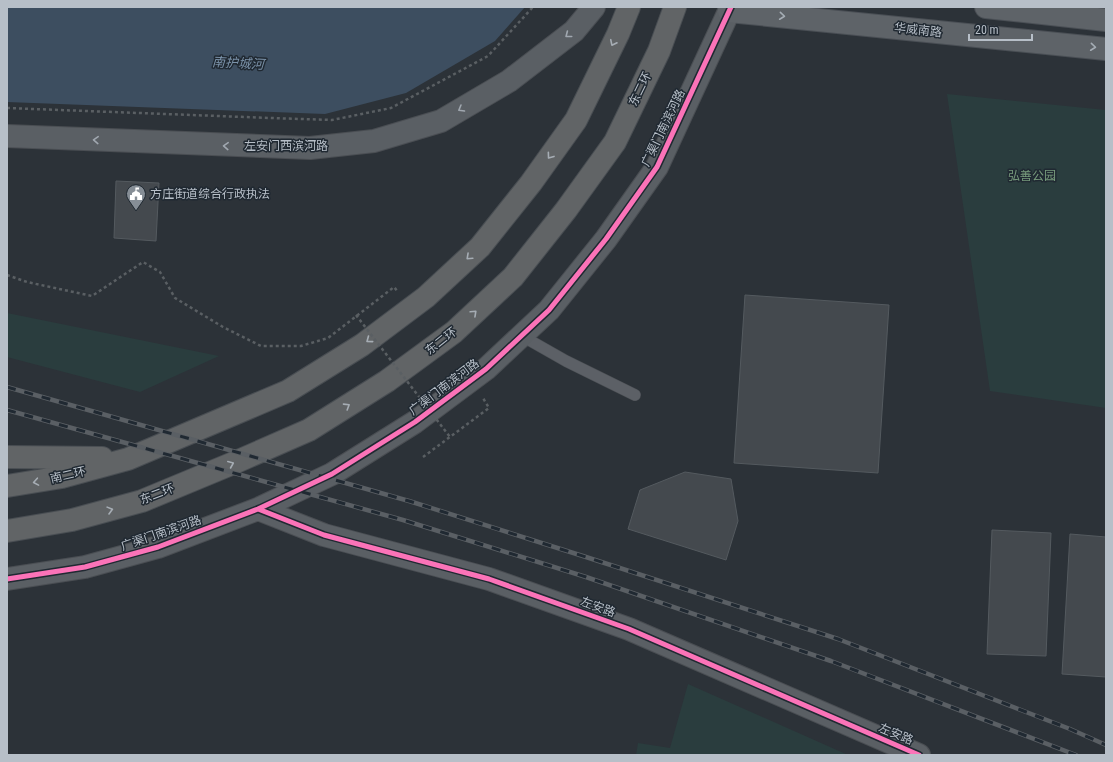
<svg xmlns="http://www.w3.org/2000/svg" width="1113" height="762" font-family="'Roboto Condensed','Noto Sans SC',sans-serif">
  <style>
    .green { fill: #2a3d3e }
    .water { fill: #3d4e60 }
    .building { fill: #44494e; stroke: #545a5f }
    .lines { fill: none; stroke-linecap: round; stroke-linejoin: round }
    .lane-casing { stroke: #4a4e53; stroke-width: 12 }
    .secondary-casing { stroke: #4a4e53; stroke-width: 24 }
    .primary-casing { stroke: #4a4f55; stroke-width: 24 }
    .highway-casing { stroke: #494e53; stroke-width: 24 }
    .path { stroke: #5a5f63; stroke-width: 2.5; stroke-dasharray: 3 3; stroke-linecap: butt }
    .lane { stroke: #5c6066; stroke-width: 11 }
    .secondary { stroke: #5a5f64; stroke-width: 22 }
    .primary { stroke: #5e6368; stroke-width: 22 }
    .highway { stroke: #616466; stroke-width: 22 }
    .rail-casing { stroke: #5a5f64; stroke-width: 4.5 }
    .rail { stroke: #202932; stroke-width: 3; stroke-dasharray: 9; stroke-linecap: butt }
    .path-bridge { stroke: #5a5f63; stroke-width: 2.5; stroke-dasharray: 3 3; stroke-linecap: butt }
    .cycleway-casing { stroke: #202932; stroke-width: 8 }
    .cycleway { stroke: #fb73b8; stroke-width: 5 }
    .oneway { stroke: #a5adb5 }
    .oneway2 { stroke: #a0a7af }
    .oneway3 { stroke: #a6adb4 }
    .labels { text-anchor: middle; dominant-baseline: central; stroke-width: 3; stroke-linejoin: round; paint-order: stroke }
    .street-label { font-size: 12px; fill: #b7bfc8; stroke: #202932 }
    .park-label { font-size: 12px; fill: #789c7d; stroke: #202932 }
    .poi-label { font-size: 12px; fill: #b7bfc8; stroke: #202932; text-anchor: start }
    .water-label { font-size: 13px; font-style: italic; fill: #7b92a9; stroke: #202932 }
  </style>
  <rect width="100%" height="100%" fill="#2c3238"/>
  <path class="green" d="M947,94L1106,110V408L990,391Z
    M7,313L219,356L140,392L7,357Z
    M688,684L848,755H636L638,743L670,748Z"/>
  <path class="water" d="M7,7H525L495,41L406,93L325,114L7,102Z"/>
  <path class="building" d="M116,181L159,183L156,241L114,238Z
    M745,295L889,305L878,473L734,463Z
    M685,472L731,479L738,521L726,560L628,529L640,490Z
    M992,530L1051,533L1046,656L987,654Z
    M1070,534L1106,537V677L1062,674Z"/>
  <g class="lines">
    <defs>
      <path id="lane" d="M522,336L566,361L635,395"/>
      <path id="secondary" d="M7,136L310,148L374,141L441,121L509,81L574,31L594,7
        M258,509L324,535L489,579L629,629L919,755
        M7,579L85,567L158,547L258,509L332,474L415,422L486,369L549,310L606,239L657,167L731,7"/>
      <path id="primary" d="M986,7L1106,20
        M729,11L1106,49"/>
      <path id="highway" d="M7,457L102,458
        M7,486L62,477L128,459L288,391L362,345L426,297L480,247L531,183L576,120L618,34L629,7
        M7,531L72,520L142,501L236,462L309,430L387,381L454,332L513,277L566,210L615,142L659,51L675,7"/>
    </defs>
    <use href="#lane" class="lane-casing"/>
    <use href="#secondary" class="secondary-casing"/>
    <use href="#primary" class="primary-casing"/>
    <use href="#highway" class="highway-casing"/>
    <path class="path" d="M7,108L271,118L332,120L391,108L488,56L533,7
      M7,275L27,282L92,296L143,262L160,272L175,298L223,327L261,346H301L328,338L394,287L398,292
      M423,457L489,408L483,398"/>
    <use href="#lane" class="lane"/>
    <use href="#secondary" class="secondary"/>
    <use href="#primary" class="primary"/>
    <use href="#highway" class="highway"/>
    <defs>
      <path id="rail" d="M7,387L409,501L586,557L838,639L1070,729L1106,745
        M7,410L403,520L586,577L831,661L1076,755"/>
    </defs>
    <use href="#rail" class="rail-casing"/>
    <use href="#rail" class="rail"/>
    <path class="path-bridge" d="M356,315L450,437"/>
    <defs>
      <path id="cycleway" d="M258,509L324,535L489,579L629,629L919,755
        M7,579L85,567L158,547L258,509L332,474L415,422L486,369L549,310L606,239L657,167L731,7"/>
    </defs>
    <use href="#cycleway" class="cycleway-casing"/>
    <use href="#cycleway" class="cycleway"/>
  </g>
  <defs><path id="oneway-chevron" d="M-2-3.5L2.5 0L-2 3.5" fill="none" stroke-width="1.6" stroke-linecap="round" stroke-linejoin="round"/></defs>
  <g class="oneway">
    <use href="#oneway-chevron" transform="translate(782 16) rotate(6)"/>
    <use href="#oneway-chevron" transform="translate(1093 47) rotate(6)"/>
  </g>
  <g class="oneway2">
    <use href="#oneway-chevron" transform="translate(568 35) rotate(142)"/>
    <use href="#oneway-chevron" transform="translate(461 109) rotate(150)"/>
    <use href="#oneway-chevron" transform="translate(96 140) rotate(-177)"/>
    <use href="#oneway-chevron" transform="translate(226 146) rotate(-177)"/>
  </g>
  <g class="oneway3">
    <use href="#oneway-chevron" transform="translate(613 43) rotate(116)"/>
    <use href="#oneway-chevron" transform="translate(550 156) rotate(126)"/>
    <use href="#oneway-chevron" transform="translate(469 257) rotate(137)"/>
    <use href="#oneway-chevron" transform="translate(474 313) rotate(-43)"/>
    <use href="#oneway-chevron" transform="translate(369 340) rotate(143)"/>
    <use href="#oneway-chevron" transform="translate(347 406) rotate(-32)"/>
    <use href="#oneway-chevron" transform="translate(231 464) rotate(-23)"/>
    <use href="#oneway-chevron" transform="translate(36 482) rotate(170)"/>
    <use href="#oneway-chevron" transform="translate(110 510) rotate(-15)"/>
  </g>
  <defs>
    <symbol id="civic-pin" viewBox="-11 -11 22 30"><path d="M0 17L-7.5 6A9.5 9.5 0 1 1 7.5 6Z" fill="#868e96" stroke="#202932"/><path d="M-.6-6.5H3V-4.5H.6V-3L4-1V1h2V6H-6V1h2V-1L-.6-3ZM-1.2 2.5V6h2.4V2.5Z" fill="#fff"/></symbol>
  </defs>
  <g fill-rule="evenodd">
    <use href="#civic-pin" x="125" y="183" width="22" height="30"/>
  </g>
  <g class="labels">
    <g class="street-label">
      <text transform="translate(918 30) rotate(6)">华威南路</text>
      <text transform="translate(640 89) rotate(-64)">东二环</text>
      <text transform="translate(663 128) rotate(-64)">广渠门南滨河路</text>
      <text x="286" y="146">左安门西滨河路</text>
      <text transform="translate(441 341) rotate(-38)">东二环</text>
      <text transform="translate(444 387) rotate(-37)">广渠门南滨河路</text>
      <text transform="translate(68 475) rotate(-13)">南二环</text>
      <text transform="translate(157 494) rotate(-21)">东二环</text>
      <text transform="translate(161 533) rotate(-19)">广渠门南滨河路</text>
      <text transform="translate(598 607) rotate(20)">左安路</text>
      <text transform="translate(896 734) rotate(23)">左安路</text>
    </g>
    <g class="park-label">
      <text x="1032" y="176">弘善公园</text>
    </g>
    <g class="poi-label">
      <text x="150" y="194">方庄街道综合行政执法</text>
    </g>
    <g class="water-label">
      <text transform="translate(238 63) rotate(3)">南护城河</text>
    </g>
  </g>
  <rect width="1113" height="762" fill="none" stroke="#b7bfc8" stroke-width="16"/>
  <path d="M969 34v6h63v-6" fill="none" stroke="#b7bfc8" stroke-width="2"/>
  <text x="975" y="34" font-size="12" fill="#b7bfc8" stroke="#202932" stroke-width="3" paint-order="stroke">20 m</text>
</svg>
